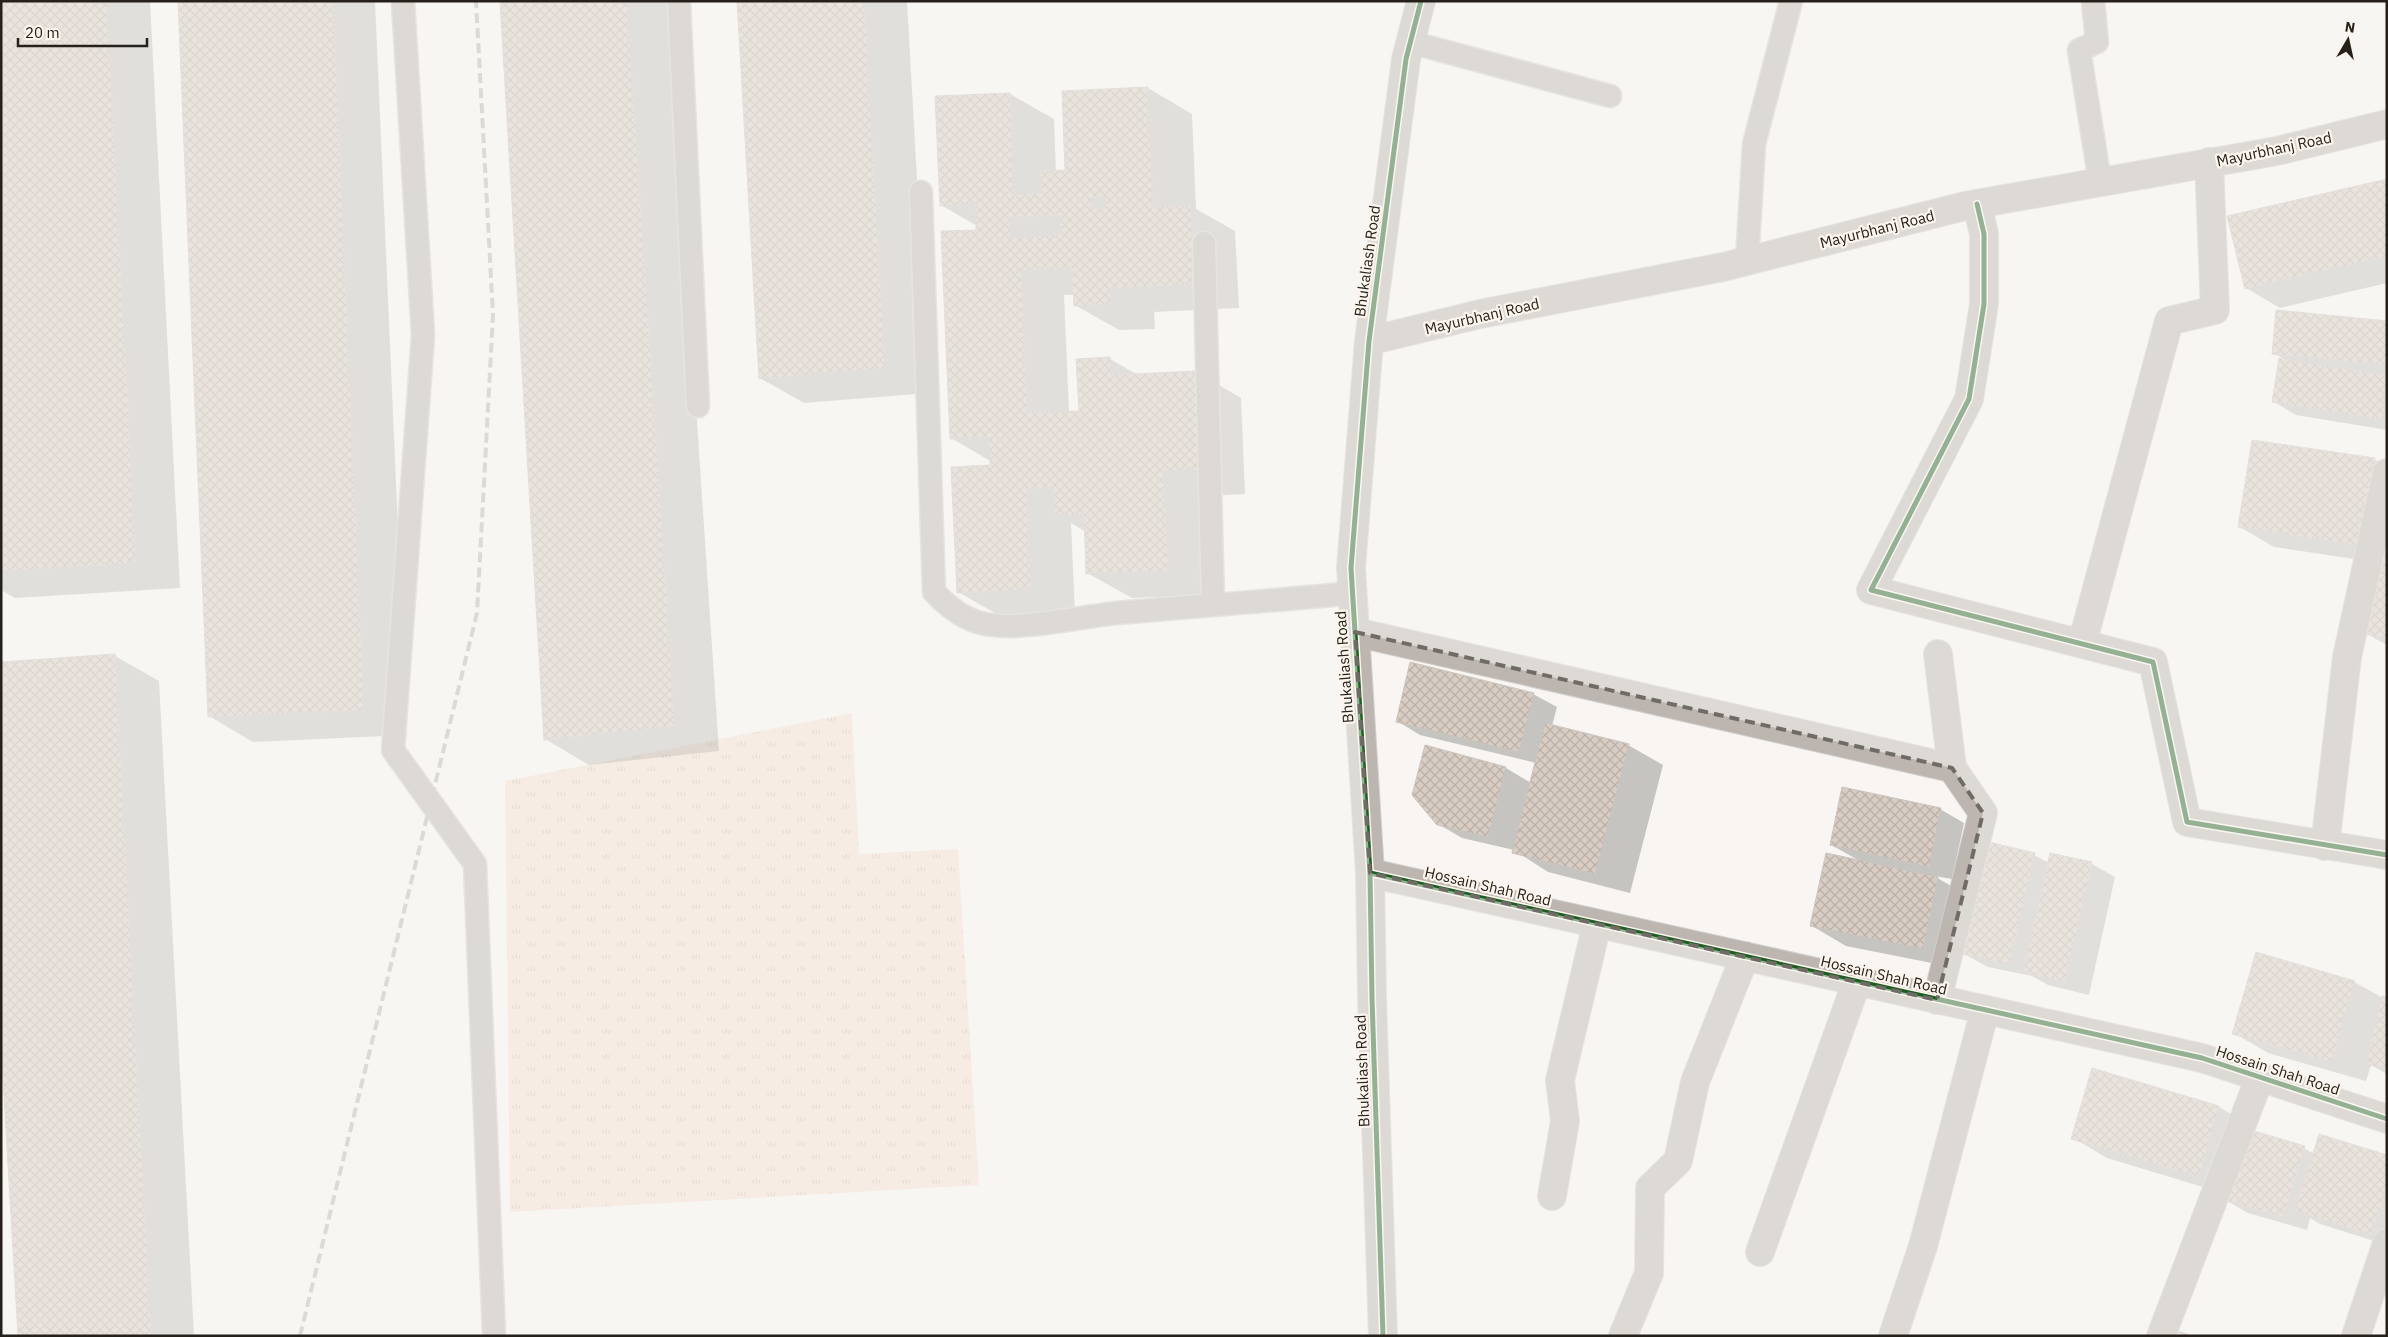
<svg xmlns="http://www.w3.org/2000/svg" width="2388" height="1337" font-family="'IBM Plex Sans',sans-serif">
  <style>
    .grass { fill: url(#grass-tufts) }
    .shadow { fill: #0003 }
    .building { fill: url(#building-cross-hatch); stroke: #c9c4c0; fill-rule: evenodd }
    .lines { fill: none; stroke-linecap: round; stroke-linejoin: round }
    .lane-casing { stroke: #d1cfcc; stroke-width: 25 }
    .street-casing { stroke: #d1cfcc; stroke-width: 30 }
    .lane { stroke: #bdb6b0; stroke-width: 22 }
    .street { stroke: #bdb6b0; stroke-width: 28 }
    .rail { stroke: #bcb9b3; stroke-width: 4; stroke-dasharray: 10 5; stroke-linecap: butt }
    .cycleway-casing { stroke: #fcf5ee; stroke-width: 8 }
    .cycleway { stroke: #1b5e20; stroke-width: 5 }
    .marked { fill: none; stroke: #706b66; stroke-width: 4; stroke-dasharray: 10 6; stroke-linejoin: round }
    .labels { text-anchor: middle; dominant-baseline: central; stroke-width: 4.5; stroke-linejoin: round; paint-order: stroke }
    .street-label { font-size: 15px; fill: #26201a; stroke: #fcf5ee }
  </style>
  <defs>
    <pattern id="grass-tufts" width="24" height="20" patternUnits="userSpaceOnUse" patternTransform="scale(1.25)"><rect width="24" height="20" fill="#f5e1d0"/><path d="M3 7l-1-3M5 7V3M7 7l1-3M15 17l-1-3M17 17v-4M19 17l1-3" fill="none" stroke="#d2c1b2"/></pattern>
    <pattern id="building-cross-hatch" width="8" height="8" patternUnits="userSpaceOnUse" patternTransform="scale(1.25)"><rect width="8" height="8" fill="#d9cdc3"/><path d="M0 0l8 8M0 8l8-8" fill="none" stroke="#bab0a7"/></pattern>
  </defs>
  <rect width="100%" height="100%" fill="#f8f5f2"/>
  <path class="grass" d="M852,713L859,854L958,849L979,1185L510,1212L505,781Z"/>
  <path class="shadow" d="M1,1H150L180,588L15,598L1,590Z
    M180,1H375L407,735L253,742L209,716Z
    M501,1H669L719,751L589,765L545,739Z
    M738,1H907L929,393L804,403L760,378Z
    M1148,88L1192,114L1196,209L1235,231L1239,308L1154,312L1155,329L1119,330L1075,305V295H1064L1069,412H1080L1077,360L1110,359L1138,375L1197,372L1241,398L1245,494L1207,496L1211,595L1132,598L1087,573L1086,532L1071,523L1075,614L1002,617L958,592L992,462L951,438L977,226L941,205L1010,94L1054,119L1056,172H1066Z
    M2387,180V283L2280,308L2246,288Z
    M2387,322V430L2296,415L2273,401L2286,360L2273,353Z
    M2253,441L2375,460L2387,466V645L2365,633L2380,563L2274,547L2240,527Z
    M115,656L159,681L194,1336H19Z
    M1533,694L1557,707L1552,726L1628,745L1663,765L1630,893L1548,872L1514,850L1462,838L1438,824L1506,768L1531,783L1536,763L1420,735L1397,721Z
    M1940,809L1964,823L1952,879L1934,876L1972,898L1957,968L1846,946L1812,926L1860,861L1831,845Z
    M2051,854L2092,864L2115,877L2089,995L2048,985L2032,976L1988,967L1964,954L2034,855L2049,863Z
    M2354,982L2383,998H2387V1074L2371,1065L2366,1081L2268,1053L2234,1033Z
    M2093,1070L2219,1107L2253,1127L2252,1132L2304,1148L2314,1154L2387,1156V1245L2320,1224L2310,1218L2307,1230L2248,1213L2224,1199L2226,1194L2107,1158L2073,1138Z"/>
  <path class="building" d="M1,1H107L136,563L1,571Z
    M178,1H333L364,710L208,717Z
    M500,1H627L675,726L544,740Z
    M737,1H864L885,368L759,379Z
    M1148,87L1153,207L1191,205L1195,284L1110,288L1111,304L1074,306L1072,269L1021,270L1027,412L1079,411L1076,359L1110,357L1111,375L1197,371L1201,469L1163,471L1168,571L1086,574L1084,514L1055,515L1054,487L1027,489L1031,589L957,593L951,467L990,465L989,437L950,439L941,231L976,230V204L940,206L935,96L1010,93L1014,195L1041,193L1040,171L1065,170L1062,91ZM1091,197H1105L1106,208L1092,209ZM1060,215L1061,235L1010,237L1009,217Z
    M2387,179V256L2245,289L2227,216Z
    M2276,310L2387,321V365L2272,354Z
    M2279,358L2387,376L2382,420L2272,402Z
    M2252,440L2375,458L2362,546L2238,527Z
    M2387,530V638L2364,634Z
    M115,654L151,1336H18L1,1044V662Z
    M1410,662L1534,693L1519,752L1396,722Z
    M1545,723L1629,744L1595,874L1512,853Z
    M1425,745L1506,767L1488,837L1437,825L1412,795Z
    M1842,787L1941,808L1929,867L1830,845Z
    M1989,842L2035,853L2009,965L1963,954Z
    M1826,853L1938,877L1923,949L1810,926Z
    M2050,853L2092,862L2065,982L2023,972Z
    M2256,952L2355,981L2331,1062L2232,1034Z
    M2382,996L2387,997V1069L2366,1064Z
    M2092,1068L2219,1106L2199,1177L2071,1139Z
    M2244,1128L2305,1146L2283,1217L2223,1200Z
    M2319,1134L2387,1155V1188L2372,1235L2295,1211Z
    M2171,1328L2192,1336H2168Z"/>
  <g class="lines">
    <defs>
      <path id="lane" d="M403,1L423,335L393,750L475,864L494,1336
        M679,1L698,406
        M2093,1L2097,42L2079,50L2100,182
        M1410,42L1610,96
        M921,192L934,592C948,607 965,620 985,624C1022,631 1078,617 1117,613C1195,606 1274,601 1352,593
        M1204,243L1213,605
        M1747,262L1754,144L1791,1"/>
      <path id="street" d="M1977,204L1984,234V304L1969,399L1871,590L2153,662L2187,822L2387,855
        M1369,341L1480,314L1723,267L1965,206L2277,151L2387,124
        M1355,632L1952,768L1983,813L1937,1000
        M2082,644L2169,321L2215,310L2209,162
        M1938,654L1952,768
        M2325,846L2347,657L2387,473
        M1370,873L2202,1058L2387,1119
        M1552,1196L1565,1121L1560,1080L1597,924
        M1760,1252L1857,981
        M1383,1336L1372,998L1370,873L1351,568L1369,341L1406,59L1421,1
        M1623,1336L1649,1273L1650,1188L1678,1161L1695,1082L1745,956
        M1893,1336L1923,1246L1985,1010
        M2161,1336L2260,1077
        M2356,1336L2387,1243"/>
    </defs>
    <use href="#lane" class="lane-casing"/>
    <use href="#street" class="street-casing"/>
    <use href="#lane" class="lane"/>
    <use href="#street" class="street"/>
    <path class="rail" d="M300,1336L477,613L493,315L476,1"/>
    <defs>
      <path id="cycleway" d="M1977,204L1984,234V304L1969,399L1871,590L2153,662L2187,822L2387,855
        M1370,873L2202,1058L2387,1119
        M1383,1336L1372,998L1370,873L1351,568L1369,341L1406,59L1421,1"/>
    </defs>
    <use href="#cycleway" class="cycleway-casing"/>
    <use href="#cycleway" class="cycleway"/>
  </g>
  <path d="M0 0H2388V1337H0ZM1355,632L1952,768L1983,813L1937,1000L1370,873Z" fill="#f8f5f2" fill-opacity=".55" fill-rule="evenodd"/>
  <path class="marked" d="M1355,632L1952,768L1983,813L1937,1000L1370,873Z"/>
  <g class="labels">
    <g class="street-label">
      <text transform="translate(2274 149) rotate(-12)">Mayurbhanj Road</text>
      <text transform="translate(1877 229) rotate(-14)">Mayurbhanj Road</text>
      <text transform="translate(1367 261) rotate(-82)">Bhukaliash Road</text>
      <text transform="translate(1482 316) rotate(-13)">Mayurbhanj Road</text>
      <text transform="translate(1344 667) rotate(-94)">Bhukaliash Road</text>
      <text transform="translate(1488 886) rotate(13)">Hossain Shah Road</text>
      <text transform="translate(1884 975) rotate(13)">Hossain Shah Road</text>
      <text transform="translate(2278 1070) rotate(18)">Hossain Shah Road</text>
      <text transform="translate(1362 1071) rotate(-92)">Bhukaliash Road</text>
    </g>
  </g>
  <rect width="2388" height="1337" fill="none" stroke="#26201a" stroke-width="5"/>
  <g transform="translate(2348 40) rotate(9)" stroke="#fcf5ee" stroke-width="4" paint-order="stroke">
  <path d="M0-4L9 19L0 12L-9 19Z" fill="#26201a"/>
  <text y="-8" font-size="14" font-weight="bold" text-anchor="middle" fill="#26201a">N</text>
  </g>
  <path d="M18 38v8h129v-8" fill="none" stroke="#26201a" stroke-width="2.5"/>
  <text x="25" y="38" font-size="15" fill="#26201a" stroke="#fcf5ee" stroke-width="4" paint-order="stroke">20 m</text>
</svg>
